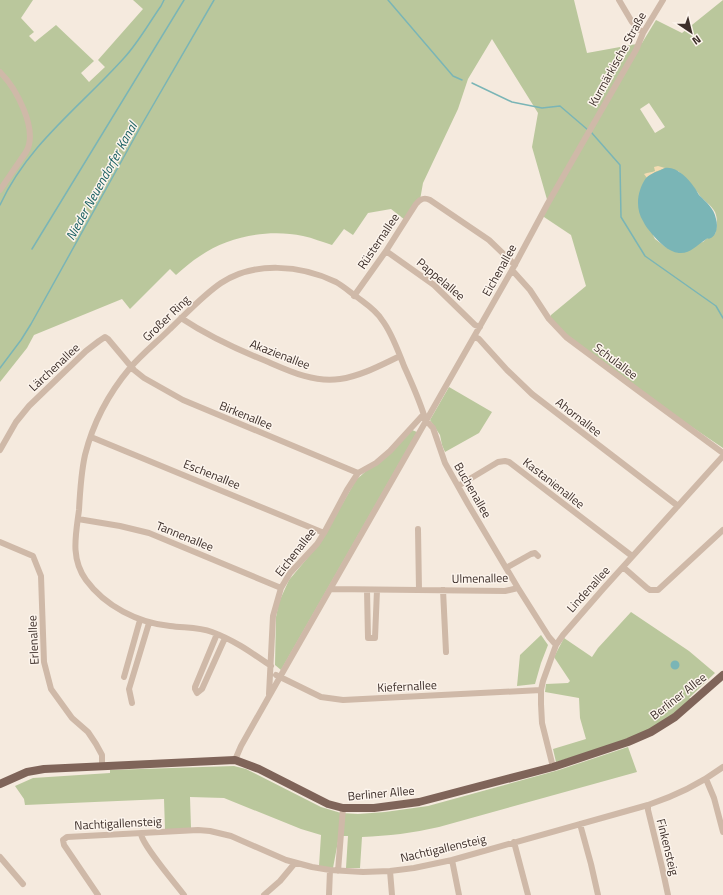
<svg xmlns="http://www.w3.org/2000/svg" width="723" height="895" font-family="'Titillium Web',sans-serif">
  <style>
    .green { fill: #bac79c; fill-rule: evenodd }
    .sand { fill: #f3dbb2 }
    .water { fill: #7ab5b6 }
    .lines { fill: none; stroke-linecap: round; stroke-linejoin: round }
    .stream { stroke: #7ab5b6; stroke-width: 1.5 }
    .minor { stroke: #cfb9a8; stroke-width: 6 }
    .major { stroke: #7f6459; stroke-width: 8 }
    .labels { text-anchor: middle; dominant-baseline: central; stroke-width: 3; stroke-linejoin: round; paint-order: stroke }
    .street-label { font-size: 12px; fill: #3c2e29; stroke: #fcf4ec }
    .water-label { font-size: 13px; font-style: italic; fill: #196062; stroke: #fcf4ec }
  </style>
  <rect width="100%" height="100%" fill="#f5eade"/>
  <path class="green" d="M0,0H33L21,18L34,32L29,36L35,42L56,25L94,61L81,73L89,82L105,67L98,60L143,9L133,0H574L587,53L642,43L656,20L682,33L723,0V448L640,392L586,352L549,319L551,315L586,286L571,235L541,215L548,203L532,147L538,113L492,39L468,79L458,109L423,183L420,200L405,220L391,209L368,213L353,235L344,229L332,245C322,242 313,238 303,236C269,229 229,236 200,256C192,261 184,268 176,275L170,269L130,309L122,299L34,335L27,348L0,382ZM649,103L665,127L655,133L640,109ZM678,171C686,178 691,184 698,193C702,200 711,204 715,212C718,219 717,227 715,234L706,239L703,242L667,248L655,239L653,235Z
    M449,387L492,412L479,433L445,452L442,445L440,435L430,420Z
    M412,430L417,432L281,670L275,665L276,617L279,602L289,580L320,543L356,480Z
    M631,612L689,651L715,673L689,698H693C681,708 668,719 654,727C624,744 588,752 556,762L553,749L586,739L580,718L579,698L545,692L546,684L568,683L570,681L554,657L564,638L592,657L598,648Z
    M541,635L548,645L541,663L535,684L517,686L520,655Z
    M628,747L637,772L439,827C413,833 388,836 362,837L360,868H346L348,836H339L333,868L319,866L321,835L301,829L224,798L190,797L191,828L165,830L164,799L25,805L24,799L15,786L33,778L110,773V770L234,766L246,769L321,807L341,813L358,814L385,812L428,806L559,770Z"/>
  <path class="sand" d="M658,166L665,168L655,172L647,178L644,174C648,172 651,173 655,171L654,167Z"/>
  <path class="water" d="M665,168C676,166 688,178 694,187C696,189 697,192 699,195C706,202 714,208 716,219C718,225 717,235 711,238C707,240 709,237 705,240C697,245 690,254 679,253C668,252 658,241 652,234C649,230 645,226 643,221C635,208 637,191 646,178C651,173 659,171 665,168Z
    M670.5 665a4.5 4.5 0 1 1 9 0a4.5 4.5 0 1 1-9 0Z"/>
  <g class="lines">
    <path class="stream" d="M388,0L453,76L462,80
      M472,83L512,102L542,108L560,106L588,130
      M591,132L620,165L621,217L645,256L716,306L723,318
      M0,205C28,144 81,106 124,58C138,43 149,23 161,6L164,0
      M32,249L184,0
      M0,368L21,340L31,324L141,126L214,0"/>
    <path class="minor" d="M619,0L632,22L643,33
      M0,72C16,88 39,130 26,152L0,190
      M386,251L434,285L475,325L480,327
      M512,270L530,290L549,319L566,337L640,392L723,453
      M354,296L386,251L416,204C420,199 424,197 430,200L489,240L515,265
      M181,318C208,336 236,349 266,361C289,371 314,383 340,379C361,376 381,365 400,356
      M475,337L479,339L507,370L532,394L678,506
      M91,437L324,533
      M0,450L16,422L29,406L86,351L99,341L105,337L108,339L134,370L144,378L183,400L358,473
      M458,486L498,462L505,461L509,462L632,556
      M78,519L120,526L149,533L281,588
      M418,529L419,590
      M0,542L33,556L41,576L44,662L51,689L72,718L88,732L96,744L102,755V766
      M623,567L647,588L650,590H658L723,530
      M506,568L531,554L535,553L538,556
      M331,589L505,591L518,588
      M367,590L368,638H375L377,590
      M443,590L446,652
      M217,634L195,687V689L197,693L202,689L225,638
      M271,666C252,653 234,640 212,632C199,627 184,628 170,626C138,623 105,606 86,580C70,558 76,534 79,510C80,491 81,473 85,455C93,423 109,393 130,368C142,354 157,342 170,329C186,314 202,296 221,283C254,261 301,265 336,282C343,286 350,292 357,297C366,304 376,310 382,320C392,333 398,351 404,366C412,384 421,403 426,422
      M276,675L321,697L343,700L541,690
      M124,677L140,620
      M269,694L273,616L281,588L290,573L317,544L324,533L347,490L358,473L376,463L390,451L422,416L433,428L445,463L468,504L518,588L549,637L556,645
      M132,703L129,689L149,623
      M235,760L241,746L280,677L512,270L548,203L636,50L643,33L663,0
      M553,767L542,723L541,704V690L543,681L556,645L563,635L603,589L723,456
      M706,779L714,798L723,832
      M648,805V810L662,867L668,895
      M580,824L591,864L598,895
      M141,834C143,846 175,883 184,895
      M514,842L528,895
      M0,857L23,884
      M452,860L459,895
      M338,871L343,808
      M390,871L392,895
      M98,895L64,845L63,840L67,837L198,830L210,831L231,836L286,860L312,867L330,870L363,872L390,871L414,868L452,860L648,805C675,796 700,784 723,767
      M264,895L280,881L295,863
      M329,895L330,870"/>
    <path class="major" d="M0,784L27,772L44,769L235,760L259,769L328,804L343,808H374L419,802L553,767L628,742L651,732L675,717L723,675"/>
  </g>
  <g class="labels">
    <g class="street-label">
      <text transform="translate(617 59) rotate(-61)">Kurmärkische Straße</text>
      <text transform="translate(378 241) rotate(-56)">Rüsternallee</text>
      <text transform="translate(499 270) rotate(-61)">Eichenallee</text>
      <text transform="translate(441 279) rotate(40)">Pappelallee</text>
      <text transform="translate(166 318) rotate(-44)">Großer Ring</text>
      <text transform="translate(280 354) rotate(21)">Akazienallee</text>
      <text transform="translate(616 361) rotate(37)">Schulallee</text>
      <text transform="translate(54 367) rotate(-43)">Lärchenallee</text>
      <text transform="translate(246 415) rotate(22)">Birkenallee</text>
      <text transform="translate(579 417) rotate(38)">Ahornallee</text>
      <text transform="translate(212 474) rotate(22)">Eschenallee</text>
      <text transform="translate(554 483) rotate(38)">Kastanienallee</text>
      <text transform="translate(473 490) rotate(60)">Buchenallee</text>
      <text transform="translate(185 536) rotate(22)">Tannenallee</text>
      <text transform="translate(295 552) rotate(-52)">Eichenallee</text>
      <text transform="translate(480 578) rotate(-1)">Ulmenallee</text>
      <text transform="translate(588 589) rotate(-48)">Lindenallee</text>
      <text transform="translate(33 640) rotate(-93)">Erlenallee</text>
      <text transform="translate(407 686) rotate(-3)">Kiefernallee</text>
      <text transform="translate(678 696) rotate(-38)">Berliner Allee</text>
      <text transform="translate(381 793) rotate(-5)">Berliner Allee</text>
      <text transform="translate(118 823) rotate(-3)">Nachtigallensteig</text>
      <text transform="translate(668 847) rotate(76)">Finkensteig</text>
      <text transform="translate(443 848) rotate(-13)">Nachtigallensteig</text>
    </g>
    <g class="water-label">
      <text transform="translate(101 181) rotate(-61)">Nieder Neuendorfer Kanal</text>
    </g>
  </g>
  <g transform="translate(691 32) rotate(145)" stroke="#fcf4ec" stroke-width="3" paint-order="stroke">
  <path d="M0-3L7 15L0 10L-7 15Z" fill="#3c2e29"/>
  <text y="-6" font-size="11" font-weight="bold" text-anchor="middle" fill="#3c2e29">N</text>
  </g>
</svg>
